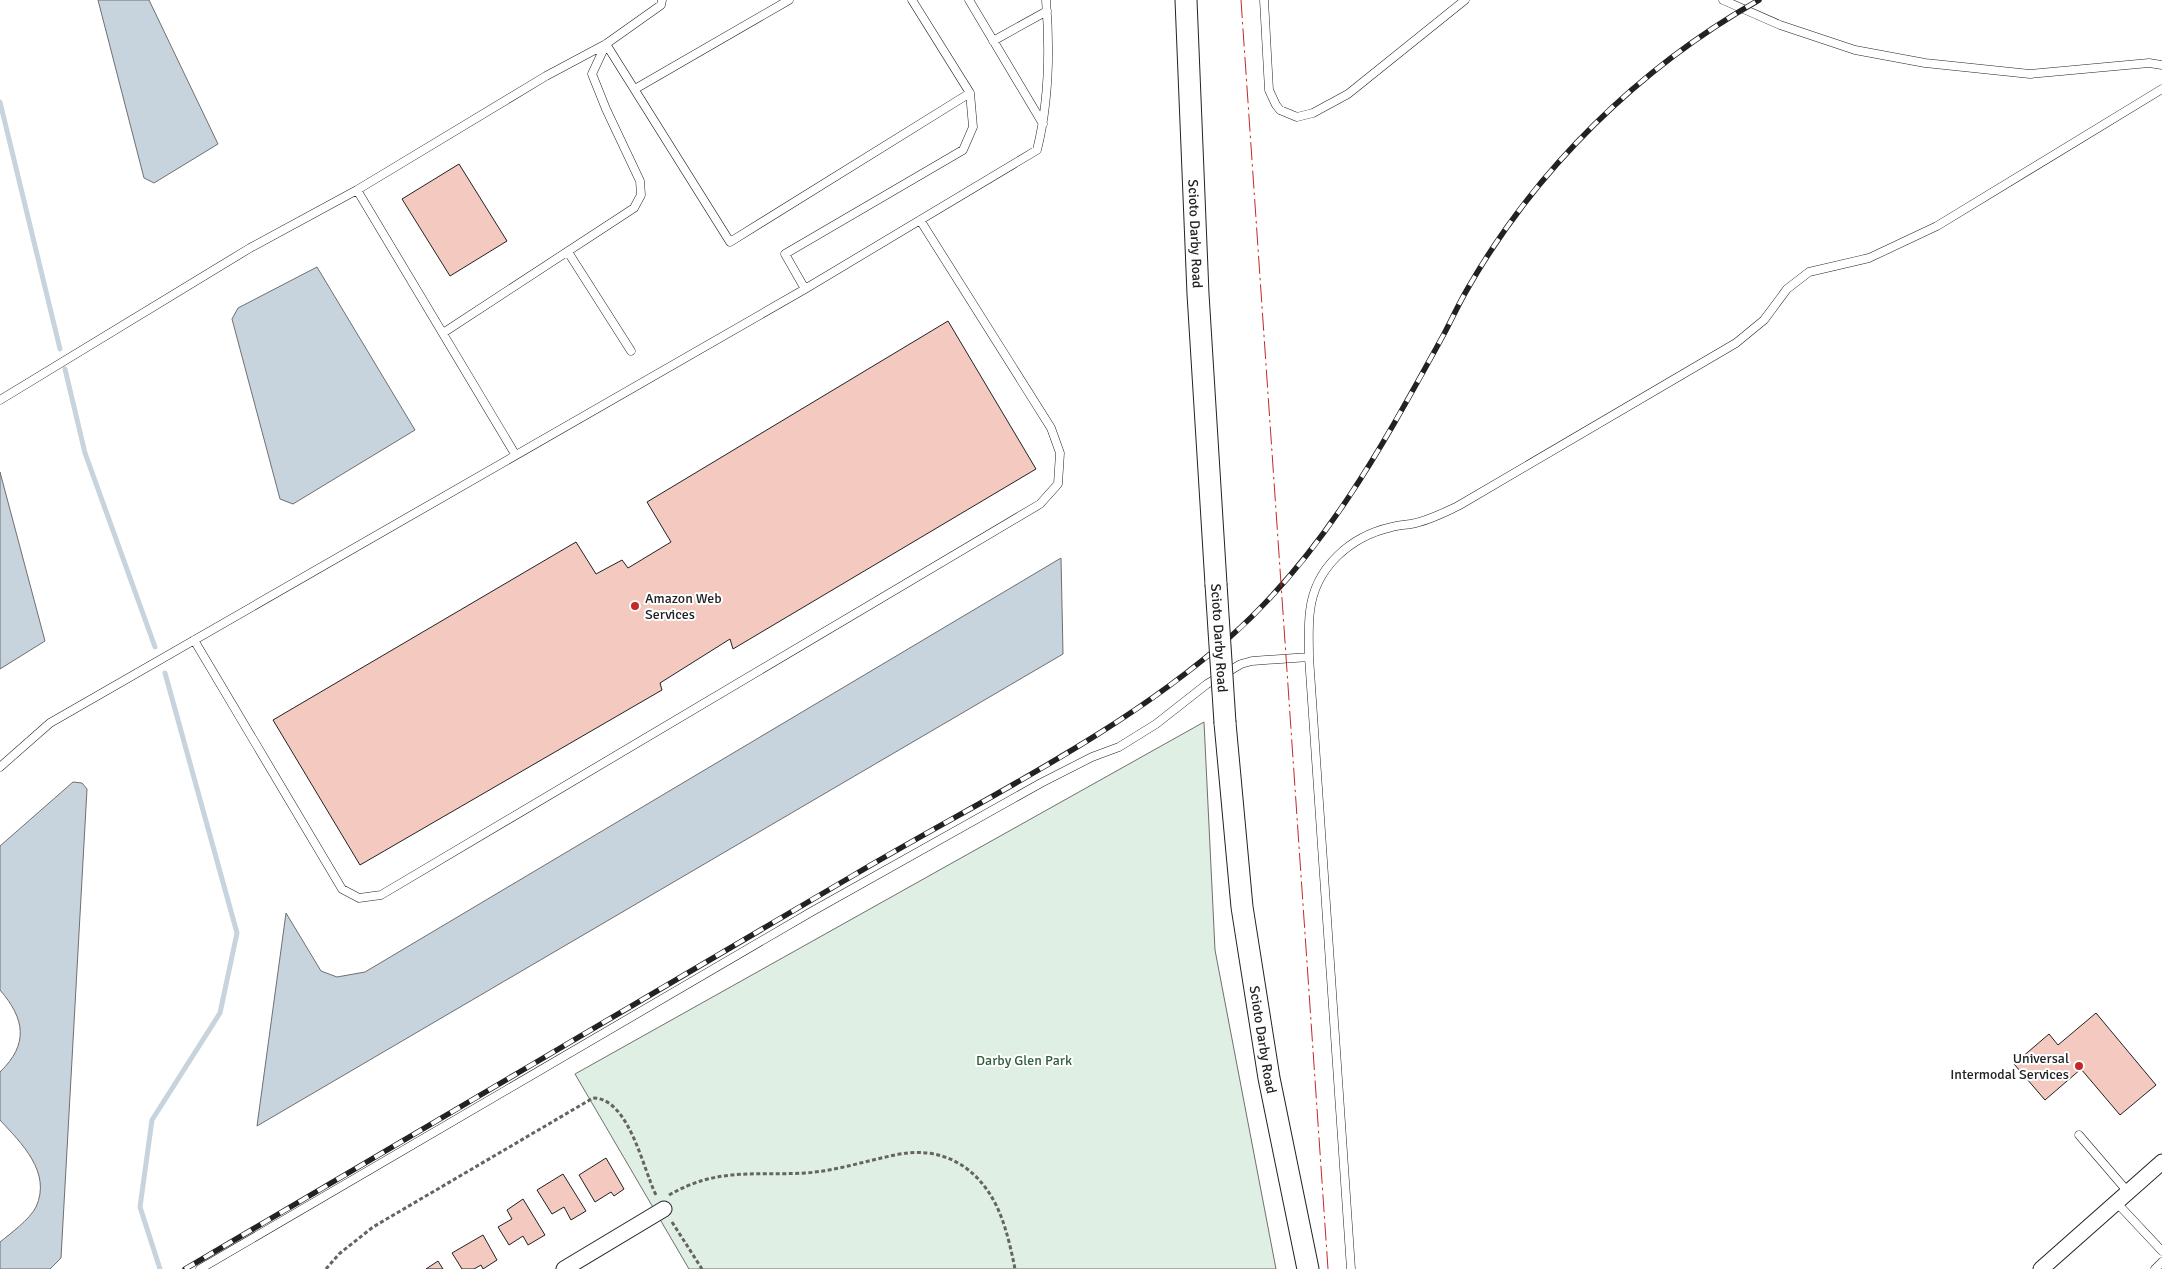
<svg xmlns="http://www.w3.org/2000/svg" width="2162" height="1269" font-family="Signika,sans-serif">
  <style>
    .green { fill: #e0efe3; stroke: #6f6f6f }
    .water { fill: #c7d3dd; stroke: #6f6f6f }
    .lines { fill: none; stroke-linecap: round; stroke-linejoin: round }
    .stream { stroke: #c7d3dd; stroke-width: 5 }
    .building { fill: #f3c9c0; stroke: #222 }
    .service-casing { stroke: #222; stroke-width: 9 }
    .minor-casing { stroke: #222; stroke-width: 17 }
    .secondary-casing { stroke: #222; stroke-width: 23 }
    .path { stroke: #646464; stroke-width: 3; stroke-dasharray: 4 2.5; stroke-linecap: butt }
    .service { stroke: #fff; stroke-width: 8 }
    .minor { stroke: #fff; stroke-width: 15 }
    .secondary { stroke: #fff; stroke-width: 21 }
    .rail-casing { stroke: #222; stroke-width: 5.5 }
    .rail { stroke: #fff; stroke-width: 4; stroke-dasharray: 11; stroke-linecap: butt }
    .secondary-bridge-casing { stroke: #222; stroke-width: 23; stroke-linecap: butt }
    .secondary-bridge { stroke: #fff; stroke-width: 21 }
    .power { stroke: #c62828; stroke-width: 1; stroke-dasharray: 18 4 2.5 4; stroke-linecap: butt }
    .poi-dot { fill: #c62828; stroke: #fff; stroke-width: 2 }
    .labels { text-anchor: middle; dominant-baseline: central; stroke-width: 4; stroke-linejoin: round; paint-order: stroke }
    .street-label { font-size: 14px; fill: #222; stroke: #fff }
    .poi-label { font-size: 14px; fill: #222; stroke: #fff; text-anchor: start }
    .park-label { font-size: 14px; fill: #2f5e38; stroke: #fff }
  </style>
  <rect width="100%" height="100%" fill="#fff"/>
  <path class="green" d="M1204,722L1215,950L1276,1269H689L575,1074Z"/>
  <path class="water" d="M98,0H149L218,144L154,183L144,178Z
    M317,267L415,430L293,504L280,499L232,319L238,308Z
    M0,472L45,641L0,669Z
    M1061,558L1063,654L257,1126L286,913L321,971L337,977L365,972Z
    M73,782L82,783L87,789L61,1258L50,1269H0V1242C10,1234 30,1219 36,1207C52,1172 21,1143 0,1120V1072C29,1044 25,1019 0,990V846Z"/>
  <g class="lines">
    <path class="stream" d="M0,102L60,349
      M65,369L85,453L155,647
      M160,1269L140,1207L152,1120L220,1013L237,933L165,673"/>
  </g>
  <path class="building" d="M459,164L507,241L450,276L402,199Z
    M948,321L1036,469L733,649L730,639L660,683L662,690L360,865L273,720L576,542L596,574L622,560L628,568L671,542L647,502Z
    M2096,1013L2156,1085L2120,1115L2081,1069L2045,1100L2014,1064L2049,1034L2058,1045Z
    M606,1158L624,1189L614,1196L611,1192L595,1202L579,1175Z
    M563,1174L586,1211L571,1220L564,1207L552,1214L537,1190Z
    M523,1199L545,1235L528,1245L523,1236L509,1245L498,1227L512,1219L507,1210Z
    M483,1235L497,1260L483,1269L481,1265L474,1269H462L452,1253Z
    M438,1261L443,1269H426Z"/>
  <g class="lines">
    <defs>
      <path id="service" d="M662,0L661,5L606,44L730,242L970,93L912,0
        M969,0L1043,124
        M1264,0L1269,90L1276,105L1280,110L1297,117L1313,113L1348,94L1465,0
        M1723,0L1780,25L1855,50L1925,63L2030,74L2149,63L2162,65
        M993,41L1047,11
        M635,89L789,0
        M357,190L515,454
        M568,252L631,351
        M805,289L785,254L963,150L973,127L970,93
        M443,333L634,208L641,195L640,181L606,109L592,74L606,44
        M0,400L250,248L357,190L546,76L606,44
        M194,640L342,889L359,898L381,895L1040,504L1058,484L1060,453L1051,428L920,220
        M0,767L50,723L805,289L1037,150C1049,102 1050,49 1046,0
        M2079,1135L2128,1192
        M2116,1202L2162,1251
        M200,1269L811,912L1041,783L1092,757L1119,747L1156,724L1207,684L1241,664L1252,661L1309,657
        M1351,1269L1309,657C1309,642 1308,626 1310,611C1315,567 1351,536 1392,527C1399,525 1405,525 1411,524C1428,521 1443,513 1458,506L1736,343L1764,320L1787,289L1809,272L1869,258L1937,226L2162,89
        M2155,1269L2162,1262"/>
      <path id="minor" d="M564,1269L664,1209
        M2041,1269L2162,1162"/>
      <g id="secondary">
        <path id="s1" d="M1186,0L1198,294L1216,584"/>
        <path id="s2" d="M1225,723L1242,907L1269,1078L1308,1269"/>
      </g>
    </defs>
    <use href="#service" class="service-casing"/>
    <use href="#minor" class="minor-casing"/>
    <use href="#secondary" class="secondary-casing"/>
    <path class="path" d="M669,1195C718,1167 753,1176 805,1173C836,1171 865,1161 895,1155C940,1145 977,1165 997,1207C1006,1226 1011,1249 1015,1269
      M672,1222L702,1269
      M326,1269L339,1254L373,1227L593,1098C629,1098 643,1169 656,1195"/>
    <use href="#service" class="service"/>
    <use href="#minor" class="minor"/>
    <use href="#secondary" class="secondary"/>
    <defs>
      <path id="rail" d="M185,1269C408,1138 631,1006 854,875C982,799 1119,735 1230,637C1325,553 1384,443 1444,334C1452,319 1459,303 1468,288C1536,169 1640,67 1759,0"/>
    </defs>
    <use href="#rail" class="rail-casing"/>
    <use href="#rail" class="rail"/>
    <defs>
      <g id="secondary-bridge">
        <path id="s3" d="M1216,584L1225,723"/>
      </g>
    </defs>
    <use href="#secondary-bridge" class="secondary-bridge-casing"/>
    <use href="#secondary-bridge" class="secondary-bridge"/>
    <path class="power" d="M1241,0L1328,1269"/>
  </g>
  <g class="poi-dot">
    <circle cx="635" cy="606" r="5"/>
    <circle cx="2079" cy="1066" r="5"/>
  </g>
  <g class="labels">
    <g class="street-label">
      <text stroke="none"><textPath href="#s1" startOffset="234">Scioto Darby Road</textPath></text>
      <text stroke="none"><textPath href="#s3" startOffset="54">Scioto Darby Road</textPath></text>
      <text stroke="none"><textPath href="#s2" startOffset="319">Scioto Darby Road</textPath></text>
    </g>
    <g class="poi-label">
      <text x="645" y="598">Amazon Web<tspan x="645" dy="16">Services</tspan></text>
      <text x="2069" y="1058" text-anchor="end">Universal<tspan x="2069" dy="16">Intermodal Services</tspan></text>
    </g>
    <g class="park-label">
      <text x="1024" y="1060">Darby Glen Park</text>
    </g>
  </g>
</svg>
